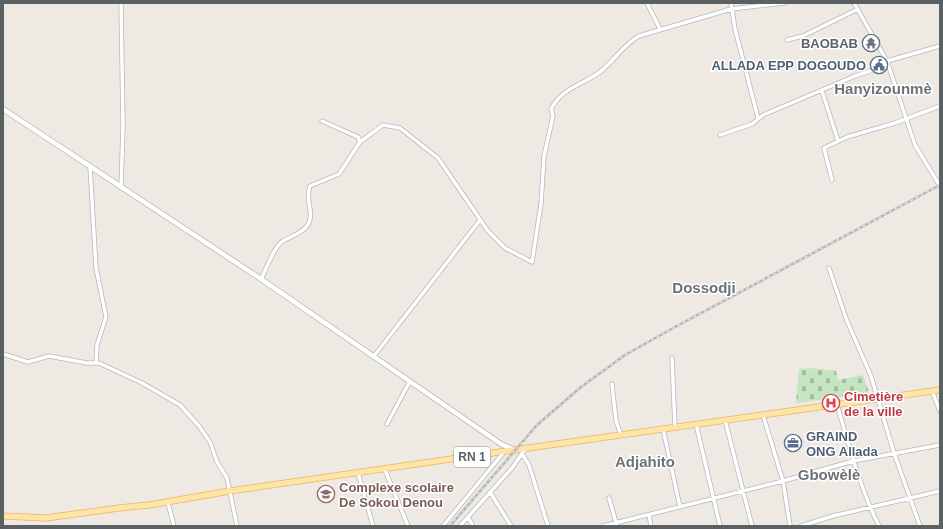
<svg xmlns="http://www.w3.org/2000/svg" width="943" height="529" font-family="Arial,sans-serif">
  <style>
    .cemetery { fill: url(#cemetery-stones) }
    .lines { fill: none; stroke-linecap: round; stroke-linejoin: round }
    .street-casing { stroke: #b4b7ba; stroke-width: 5 }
    .secondary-casing { stroke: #b2b7ba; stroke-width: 6 }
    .primary-casing { stroke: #eeb35c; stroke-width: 7 }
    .street { stroke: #fff; stroke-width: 3.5 }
    .secondary { stroke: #fff; stroke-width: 4.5 }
    .primary { stroke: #fde5a9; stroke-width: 5.5 }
    .rail-casing { stroke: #b2b3b3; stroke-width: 2.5 }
    .rail { stroke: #fff; stroke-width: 1; stroke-dasharray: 3; stroke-linecap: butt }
    .labels { text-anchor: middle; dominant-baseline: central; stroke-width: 3; stroke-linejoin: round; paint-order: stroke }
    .shield { fill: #fff; stroke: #8c9092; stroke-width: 1 }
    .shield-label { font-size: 12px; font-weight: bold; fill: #5b6063 }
    .worship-label { font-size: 13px; font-weight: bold; fill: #5b616d; stroke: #fff; text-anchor: end }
    .service-label { font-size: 13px; font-weight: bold; fill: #4e5e75; stroke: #fff; text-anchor: end }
    .health-label { font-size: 13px; font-weight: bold; fill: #be3a42; stroke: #fff; text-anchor: start }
    .education-label { font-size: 13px; font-weight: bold; fill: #785e54; stroke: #fff; text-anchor: start }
    .quarter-label { font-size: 15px; font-weight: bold; fill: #6c7275; stroke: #fff }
  </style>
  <defs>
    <pattern id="cemetery-stones" width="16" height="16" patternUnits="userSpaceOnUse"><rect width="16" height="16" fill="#c4e5c0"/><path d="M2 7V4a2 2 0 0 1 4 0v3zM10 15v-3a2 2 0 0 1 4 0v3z" fill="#a2bda0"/></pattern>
  </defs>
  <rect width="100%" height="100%" fill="#eeeae3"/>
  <path class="cemetery" d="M810,368L836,371L838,380L863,375L869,393L796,403L799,369Z"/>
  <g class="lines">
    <defs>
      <path id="street" d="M121,3L123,126L121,188
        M647,3L660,29
        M731,3L735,29L758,118
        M854,3L887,61L915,145L940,186
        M787,40L803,36L858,9
        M822,91L838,141
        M720,135L752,124L763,115L855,76L879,68L887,61L940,46
        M360,142L383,125L400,128L438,158L488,231L505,248L532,262L541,204L544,156L553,116L551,109C562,88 582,85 600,72C614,61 623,45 639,36L731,9L785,3
        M90,167L96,268L106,317L97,345L96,363
        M832,180L824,148L847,137L895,123L940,106
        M829,268L847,321L871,376L894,453L920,526
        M261,279C266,270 274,246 283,241C291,236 301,234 307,226C316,214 304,199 310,186L339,174L360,142L358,137L322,121
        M3,354L28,362L49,356L87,363H99L142,383L180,405L199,426L210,442L217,462L227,478L237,526
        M374,356L480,220
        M672,358L675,427
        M612,384L616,421L621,435
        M932,391L940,411
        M837,404C849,446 860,488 879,526
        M763,415L783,481L790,526
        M725,420L752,526
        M387,424L410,381
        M696,424L720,526
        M663,429L680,507
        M522,454L529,465L548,526
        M385,470L408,526
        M358,473L373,526
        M490,492L511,526
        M609,498L617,526
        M168,503L174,526
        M649,515L651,526
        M468,517L473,526
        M443,526L504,452
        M460,526L512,468L526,448
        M603,526L783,481L853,461L940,445
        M801,526L833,516L940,491"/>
      <path id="secondary" d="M3,109L261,279L501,444L514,450"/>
      <path id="primary" d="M3,516L46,518L119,508L149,505L230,491L514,450L940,390"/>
    </defs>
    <use href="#street" class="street-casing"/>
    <use href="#secondary" class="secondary-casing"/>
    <use href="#primary" class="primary-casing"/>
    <use href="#street" class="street"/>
    <use href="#secondary" class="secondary"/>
    <use href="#primary" class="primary"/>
    <defs>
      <path id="rail" d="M450,526L537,425L581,387L625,355L675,327L940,185"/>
    </defs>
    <use href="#rail" class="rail-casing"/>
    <use href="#rail" class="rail"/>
  </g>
  <defs>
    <symbol id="temple-ring" viewBox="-11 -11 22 22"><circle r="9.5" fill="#fff" stroke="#6b7280" stroke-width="1.5"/><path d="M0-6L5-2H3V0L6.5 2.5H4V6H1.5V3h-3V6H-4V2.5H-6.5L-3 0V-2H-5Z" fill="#6b7280"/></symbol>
    <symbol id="civic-ring" viewBox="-11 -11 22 22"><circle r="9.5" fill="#fff" stroke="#5c6f8a" stroke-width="1.5"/><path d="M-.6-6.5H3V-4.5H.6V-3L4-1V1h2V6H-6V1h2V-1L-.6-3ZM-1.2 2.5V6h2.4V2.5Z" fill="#5c6f8a"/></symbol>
    <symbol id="hospital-ring" viewBox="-11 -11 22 22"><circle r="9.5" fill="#fff" stroke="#e0444e" stroke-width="1.5"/><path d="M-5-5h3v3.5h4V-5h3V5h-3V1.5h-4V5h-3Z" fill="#e0444e"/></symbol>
    <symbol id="office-ring" viewBox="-11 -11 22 22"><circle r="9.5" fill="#fff" stroke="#5c6f8a" stroke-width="1.5"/><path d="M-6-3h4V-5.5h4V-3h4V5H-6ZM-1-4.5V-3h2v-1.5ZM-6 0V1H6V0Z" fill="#5c6f8a"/></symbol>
    <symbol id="school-ring" viewBox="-11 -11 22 22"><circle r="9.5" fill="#fff" stroke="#8d6e63" stroke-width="1.5"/><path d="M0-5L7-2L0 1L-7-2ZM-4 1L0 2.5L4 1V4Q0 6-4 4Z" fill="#8d6e63"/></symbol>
  </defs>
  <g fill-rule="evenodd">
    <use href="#temple-ring" x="861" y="33" width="20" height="20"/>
    <use href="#civic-ring" x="869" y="55" width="20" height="20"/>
    <use href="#hospital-ring" x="821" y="393" width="20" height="20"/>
    <use href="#office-ring" x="783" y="433" width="20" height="20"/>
    <use href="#school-ring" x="316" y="484" width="20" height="20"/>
  </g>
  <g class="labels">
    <rect class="shield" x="454" y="447" width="36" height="20" rx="3"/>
    <g class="shield-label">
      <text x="472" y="457">RN 1</text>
    </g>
    <g class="worship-label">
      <text x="858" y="43">BAOBAB</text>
    </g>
    <g class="service-label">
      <text x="866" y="65">ALLADA EPP DOGOUDO</text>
      <text x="806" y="436" text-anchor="start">GRAIND<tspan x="806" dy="15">ONG Allada</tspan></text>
    </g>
    <g class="health-label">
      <text x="844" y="396">Cimetière<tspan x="844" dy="15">de la ville</tspan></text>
    </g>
    <g class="education-label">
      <text x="339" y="487">Complexe scolaire<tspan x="339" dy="15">De Sokou Denou</tspan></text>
    </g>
    <g class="quarter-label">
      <text x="883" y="88">Hanyizounmè</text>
      <text x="704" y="287">Dossodji</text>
      <text x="645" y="461">Adjahito</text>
      <text x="829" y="474">Gbowèlè</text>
    </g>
  </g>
  <rect width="943" height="529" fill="none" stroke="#5b6063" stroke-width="8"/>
</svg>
